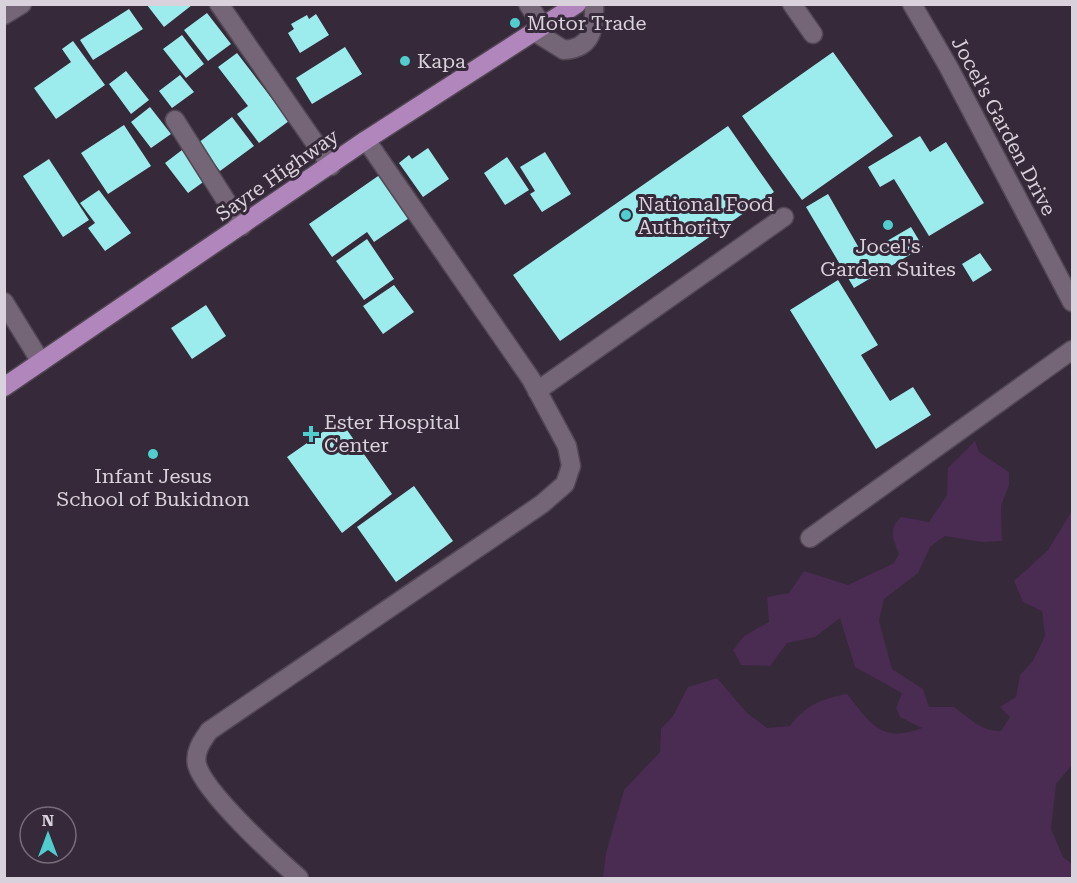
<svg xmlns="http://www.w3.org/2000/svg" width="1077" height="883" font-family="'Roboto Serif',serif">
  <style>
    .green { fill: #4a2b52 }
    .building { fill: #9cecee }
    .lines { fill: none; stroke-linecap: round; stroke-linejoin: round }
    .minor-casing { stroke: #524754; stroke-width: 21 }
    .highway-casing { stroke: #524754; stroke-width: 21 }
    .minor { stroke: #746577; stroke-width: 18 }
    .highway { stroke: #b186bc; stroke-width: 18 }
    .poi-dot { fill: #52cdcf; stroke: #362939; stroke-width: 2 }
    .labels { text-anchor: middle; dominant-baseline: central; stroke-width: 6; stroke-linejoin: round; paint-order: stroke }
    .poi-label { font-size: 20px; fill: #d9d1db; stroke: #362939; text-anchor: start }
    .street-label { font-size: 20px; fill: #d9d1db; stroke: #362939 }
  </style>
  <rect width="100%" height="100%" fill="#362939"/>
  <path class="green" d="M975,441L979,452L1009,472V485L1001,506L1002,541L982,542L945,536L930,547L918,573L884,599L879,621L892,669L923,689L929,707H954C971,719 980,731 1001,731L1010,717L1000,707L1016,697L1020,675L1033,661L1045,636L1042,611L1023,602L1014,581L1048,550L1072,511V765L1056,784L1051,829L1063,857L1072,864V878H603L606,853L624,790L660,752L661,729L673,716L688,687L717,678L747,713L767,728L790,726C804,706 823,698 847,694C872,725 881,743 922,728L900,717L896,708L902,693L855,667L840,618L815,637L787,643L770,666L741,665L733,650L744,636L769,622L767,597L789,593L804,571L848,585L894,563L899,554C893,539 888,529 901,517L929,522L947,495L948,468Z"/>
  <path class="building" d="M147,5H192L164,27Z
    M129,9L143,29L93,60L80,40Z
    M207,13L231,44L208,61L184,30Z
    M316,14L329,35L300,53L288,33L294,29L291,24L307,15L309,19Z
    M182,35L204,64L186,78L163,49Z
    M73,41L105,85L56,119L34,88L71,62L62,49Z
    M345,47L362,74L312,104L296,78Z
    M833,52L893,136L802,200L742,116Z
    M237,53L289,121L259,143L237,114L248,106L218,67Z
    M126,71L149,100L131,114L109,84Z
    M180,75L194,92L172,108L159,91Z
    M150,107L171,134L151,148L131,122Z
    M232,117L254,146L220,171L198,143Z
    M124,125L151,166L108,194L81,153Z
    M728,126L774,192L560,341L513,275Z
    M920,136L930,152L946,142L984,203L929,236L894,179L880,187L868,167Z
    M428,148L449,179L423,197L399,163L409,155L412,159Z
    M182,150L206,180L188,193L165,163Z
    M545,152L571,194L542,212L530,194L535,191L520,167Z
    M507,157L529,190L505,205L484,173Z
    M49,159L89,220L63,237L23,176Z
    M381,174L412,216L374,242L367,232L332,257L309,224Z
    M99,190L131,233L105,251L88,228L95,223L80,203Z
    M828,194L863,255L911,227L923,247L854,288L806,207Z
    M367,239L394,279L364,300L336,261Z
    M980,253L992,270L973,282L962,264Z
    M838,280L878,345L861,355L890,401L913,387L931,415L876,449L790,310Z
    M394,285L414,312L383,334L363,306Z
    M206,305L226,336L192,359L171,328Z
    M340,420L392,494L342,533L287,457Z
    M414,486L453,541L396,582L357,527Z"/>
  <g class="lines">
    <defs>
      <path id="minor" d="M219,4L331,166
        M528,4L543,27
        M792,4L813,34
        M912,4L948,66L1072,302
        M4,15L22,4
        M535,32L564,50C592,48 595,29 594,4
        M175,120L242,226
        M4,302L41,362
        M537,391L784,217
        M810,538L1072,350
        M299,878C275,857 205,793 197,765C194,752 202,741 209,731L542,504L565,484L571,466L567,446L531,379L366,140"/>
      <path id="highway" d="M4,387L366,140L577,4"/>
    </defs>
    <use href="#minor" class="minor-casing"/>
    <use href="#highway" class="highway-casing"/>
    <use href="#minor" class="minor"/>
    <use href="#highway" class="highway"/>
  </g>
  <g class="poi-dot">
    <circle cx="515" cy="23" r="6"/>
    <circle cx="405" cy="61" r="6"/>
    <circle cx="626" cy="215" r="6"/>
    <circle cx="888" cy="225" r="6"/>
    <path d="M308 425h6v6h6v6h-6v6h-6v-6h-6v-6h6z"/>
    <circle cx="153" cy="454" r="6"/>
  </g>
  <g class="labels">
    <g class="poi-label">
      <text x="527" y="23">Motor Trade</text>
      <text x="417" y="61">Kapa</text>
      <text x="638" y="204">National Food<tspan x="638" dy="23">Authority</tspan></text>
      <text x="888" y="246" text-anchor="middle">Jocel's<tspan x="888" dy="23">Garden Suites</tspan></text>
      <text x="324" y="422">Ester Hospital<tspan x="324" dy="23">Center</tspan></text>
      <text x="153" y="476" text-anchor="middle">Infant Jesus<tspan x="153" dy="23">School of Bukidnon</tspan></text>
    </g>
    <g class="street-label">
      <text transform="translate(1004 126) rotate(62)">Jocel's Garden Drive</text>
      <text transform="translate(277 175) rotate(-35)">Sayre Highway</text>
    </g>
  </g>
  <rect width="1077" height="883" fill="none" stroke="#d9d1db" stroke-width="12"/>
  <g transform="translate(48 835)"><circle r="28" fill="#362939" stroke="#776c7a" stroke-width="1.5"/>
  <path d="M0-4.5L10 22L0 15L-10 22Z" fill="#52cdcf"/>
  <text y="-9" font-size="16" font-weight="bold" text-anchor="middle" fill="#d9d1db">N</text>
  </g>
</svg>
